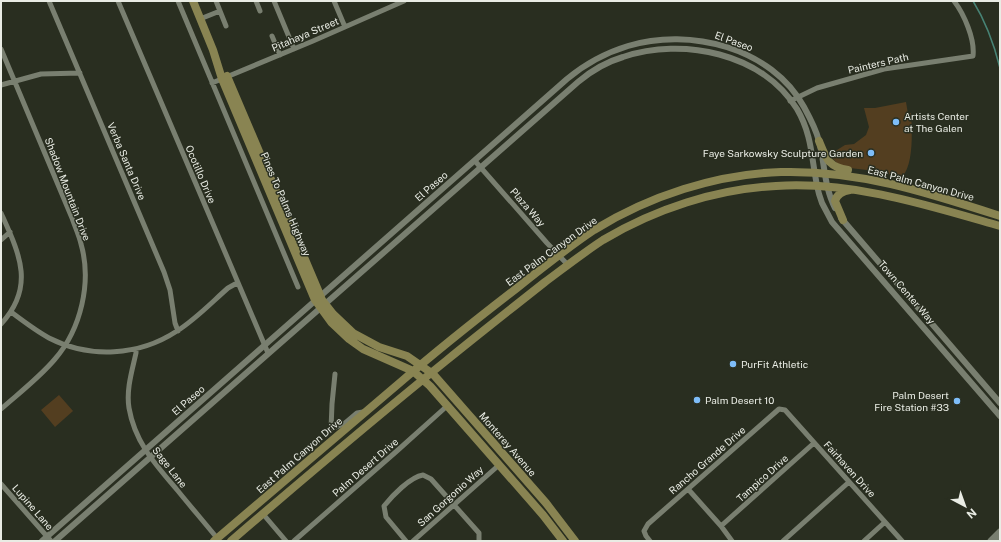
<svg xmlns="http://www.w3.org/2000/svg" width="1001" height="542" font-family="'Public Sans',sans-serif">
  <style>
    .green { fill: #533e20 }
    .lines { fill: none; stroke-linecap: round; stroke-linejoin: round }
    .stream { stroke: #478375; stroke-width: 1.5 }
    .minor { stroke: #797f70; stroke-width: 5 }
    .tertiary { stroke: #797f70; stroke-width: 6 }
    .secondary { stroke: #797f70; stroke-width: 7 }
    .primary { stroke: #898452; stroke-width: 8 }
    .poi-dot { fill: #7ebdf9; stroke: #292e20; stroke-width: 1.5 }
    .labels { text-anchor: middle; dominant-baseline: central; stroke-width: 3; stroke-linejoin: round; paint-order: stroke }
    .street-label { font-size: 10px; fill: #e9ece4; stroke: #292e20 }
    .poi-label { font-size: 10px; fill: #e9ece4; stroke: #292e20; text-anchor: start }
  </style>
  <rect width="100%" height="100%" fill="#292e20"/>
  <path class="green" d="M906,102L908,114L911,113C912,130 914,164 902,177L867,170L841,167L829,155L845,145L854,144L866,135L869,127L864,108H875Z
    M59,395L73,411L55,427L41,410Z"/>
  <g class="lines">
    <path class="stream" d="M973,1C986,22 994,44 1000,68"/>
    <path class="minor" d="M49,1L164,272L170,290L175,323L178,331
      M118,1L268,353
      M178,1L298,287
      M216,1L226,26
      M256,1L260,11
      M274,1L294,49
      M334,1L345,27
      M200,19L220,11
      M272,36L280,55
      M1,49L72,218C75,227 79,235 81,244C92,282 81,329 55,359C39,378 19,393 1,409
      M212,83L313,41L404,1
      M1,85L41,74L80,73
      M790,101L817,88L884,69L973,56C975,39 964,14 954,1
      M475,161L547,243L568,265
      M1,213C19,253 36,286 1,324
      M1,240L10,232
      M11,312C23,321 36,331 49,338C90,359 139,356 177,331C196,319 212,302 228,288L237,283
      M136,349V353C132,371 126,390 129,408C135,443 156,465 178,491C191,507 204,522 217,538
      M335,374L332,404L331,429L344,424L357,413L363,412
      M1,484L51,541
      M688,489L721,526L732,541
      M263,514L286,541
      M721,526L814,443
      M294,541L398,450L447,406
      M406,541L386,517L384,506C392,496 410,477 423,475L431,479L479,533V541
      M413,541L499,465
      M650,541L646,536L644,531L648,524L779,409L785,410L902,541
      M783,541L849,482
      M864,541L885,522"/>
    <path class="tertiary" d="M841,218L1000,403
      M42,541L567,79C585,64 605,53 628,46C690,27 772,48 804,107C810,118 816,129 819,141C825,164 824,187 835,208
      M55,541L578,82C591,71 606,62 623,57C683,37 762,53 797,109C814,138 811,164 819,194L822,203L832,222L1000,416"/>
    <path class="secondary" d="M991,541L1000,532
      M999,541L1000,540"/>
    <path class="primary" d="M193,1L213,50L222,79L315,300L331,322L349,339L363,349L413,371L430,386L543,515L563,541
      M227,76L318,290L322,300L333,314L353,333L379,347L407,356L433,374L546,503L575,541
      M819,141C826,158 828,167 848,170
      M843,220L835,201C837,194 843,191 850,190
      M214,541C277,488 340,434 403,380C440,348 478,318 517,288C542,268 567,248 594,230C649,196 716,174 781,172C859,170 926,192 1000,216
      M231,541C302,480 374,419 447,360C479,334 512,308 545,282C564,268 583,253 603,240C655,209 716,189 776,186C853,181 927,205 1000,226"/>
  </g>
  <g class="poi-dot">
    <circle cx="896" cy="122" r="4"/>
    <circle cx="871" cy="153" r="4"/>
    <circle cx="733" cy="364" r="4"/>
    <circle cx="697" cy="400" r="4"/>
    <circle cx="957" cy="401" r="4"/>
  </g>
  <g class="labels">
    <g class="street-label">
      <text transform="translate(305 34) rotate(-23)">Pitahaya Street</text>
      <text transform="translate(734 41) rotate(20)">El Paseo</text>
      <text transform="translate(878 63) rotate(-13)">Painters Path</text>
      <text transform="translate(127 161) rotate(67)">Verba Santa Drive</text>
      <text transform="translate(201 174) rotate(67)">Ocotillo Drive</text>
      <text transform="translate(921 183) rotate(15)">East Palm Canyon Drive</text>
      <text transform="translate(431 186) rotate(-41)">El Paseo</text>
      <text transform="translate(68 189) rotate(69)">Shadow Mountain Drive</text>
      <text transform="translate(286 204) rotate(67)">Pines To Palms Highway</text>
      <text transform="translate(528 207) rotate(49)">Plaza Way</text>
      <text transform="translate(551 251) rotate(-36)">East Palm Canyon Drive</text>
      <text transform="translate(907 292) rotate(49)">Town Center Way</text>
      <text transform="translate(188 400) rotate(-41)">El Paseo</text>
      <text transform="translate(508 444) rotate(49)">Monterey Avenue</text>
      <text transform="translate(299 455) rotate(-41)">East Palm Canyon Drive</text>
      <text transform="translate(707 460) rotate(-41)">Rancho Grande Drive</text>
      <text transform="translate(170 467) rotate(52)">Sage Lane</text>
      <text transform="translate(365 467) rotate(-41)">Palm Desert Drive</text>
      <text transform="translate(850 469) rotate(48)">Fairhaven Drive</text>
      <text transform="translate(762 478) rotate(-42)">Tampico Drive</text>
      <text transform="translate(450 496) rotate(-42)">San Gorgonio Way</text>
      <text transform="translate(33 507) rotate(49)">Lupine Lane</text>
    </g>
    <g class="poi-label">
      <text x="904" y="116">Artists Center<tspan x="904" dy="12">at The Galen</tspan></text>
      <text x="863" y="153" text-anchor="end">Faye Sarkowsky Sculpture Garden</text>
      <text x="741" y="364">PurFit Athletic</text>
      <text x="949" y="395" text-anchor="end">Palm Desert<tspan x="949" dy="12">Fire Station #33</tspan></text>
      <text x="705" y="400">Palm Desert 10</text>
    </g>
  </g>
  <rect width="1001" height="542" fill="none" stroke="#e9ece4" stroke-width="4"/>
  <g transform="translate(965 506) rotate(139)" stroke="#292e20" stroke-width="3" paint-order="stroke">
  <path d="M0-3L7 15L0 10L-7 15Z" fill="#e9ece4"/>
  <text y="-6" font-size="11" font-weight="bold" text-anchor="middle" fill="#e9ece4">N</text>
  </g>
</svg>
